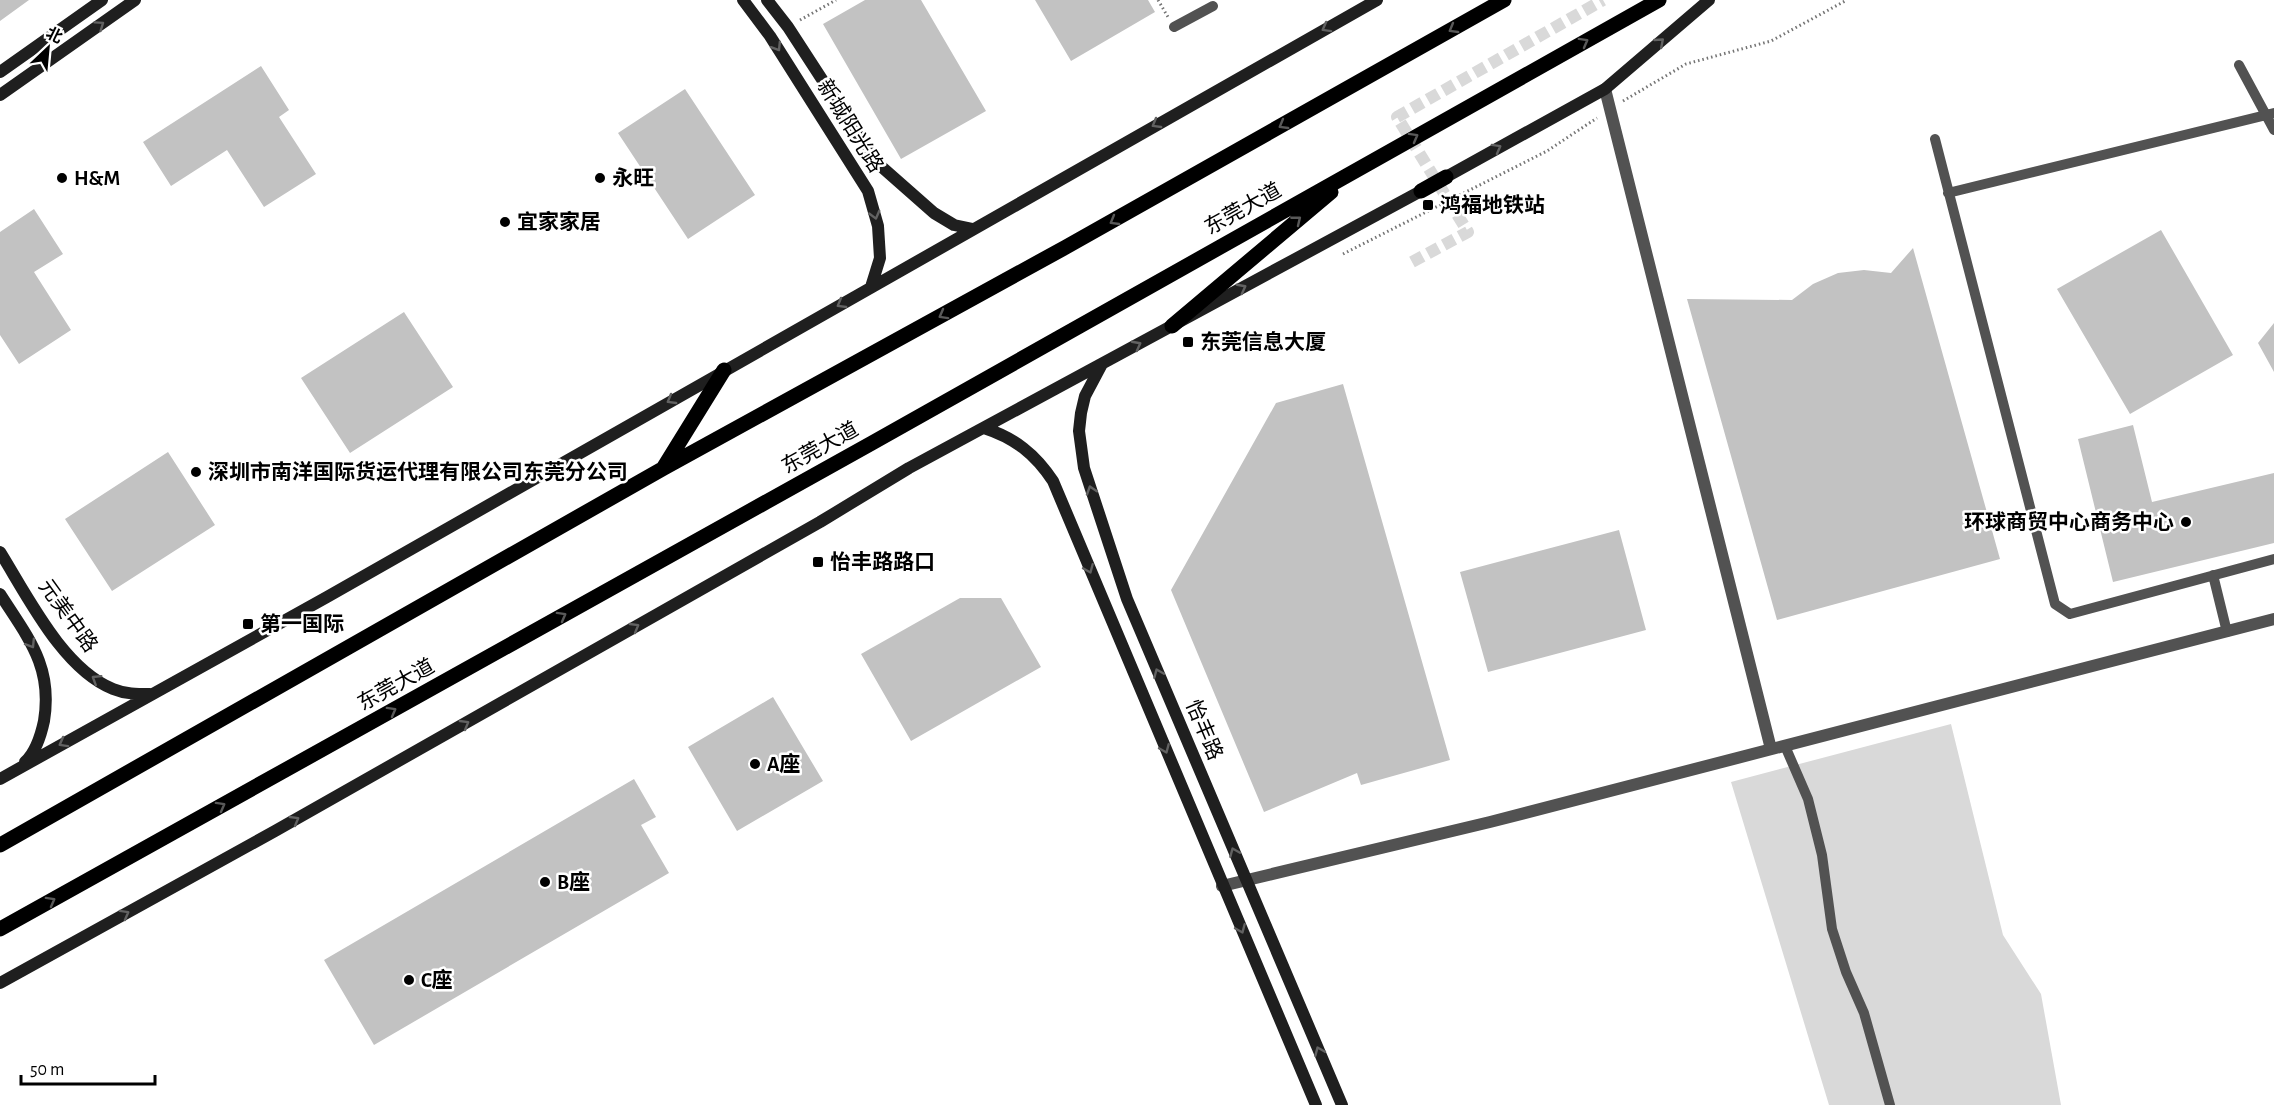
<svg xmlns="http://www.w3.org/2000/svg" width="2274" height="1105" font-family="'Alegreya Sans','Noto Sans SC',sans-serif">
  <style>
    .green { fill: #d9d9d9 }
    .building { fill: #c2c2c2 }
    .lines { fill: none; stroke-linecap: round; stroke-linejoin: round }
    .street-tunnel { stroke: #d9d9d9; stroke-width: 12; stroke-dasharray: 12 6; stroke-linecap: butt }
    .path { stroke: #747474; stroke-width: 3; stroke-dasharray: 1.5 3; stroke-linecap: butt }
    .lane { stroke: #525252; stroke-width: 10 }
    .street { stroke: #525252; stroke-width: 12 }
    .secondary { stroke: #1f1f1f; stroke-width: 12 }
    .primary { stroke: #000; stroke-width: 15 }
    .oneway { stroke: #626262 }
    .oneway2 { stroke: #595959 }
    .poi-dot { fill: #000; stroke: #fff; stroke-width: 2 }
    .labels { text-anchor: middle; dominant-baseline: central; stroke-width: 5; stroke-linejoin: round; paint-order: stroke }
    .street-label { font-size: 21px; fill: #000; stroke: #fff }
    .poi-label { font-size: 21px; font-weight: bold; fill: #000; stroke: #fff; text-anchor: start }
  </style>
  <rect width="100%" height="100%" fill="#fff"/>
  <path class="green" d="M1951,724L2003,935L2041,994L2061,1105H1829L1731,782Z"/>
  <path class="building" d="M0,0H29L0,21Z
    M865,0H921L986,111L901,159L823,24Z
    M1035,0H1148L1155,12L1071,61Z
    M261,66L289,110L279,117L316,174L264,207L227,150L171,186L143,142Z
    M685,89L755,195L688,239L618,133Z
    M34,209L63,254L34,272L71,330L19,364L0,335V232Z
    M2161,230L2233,355L2130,414L2057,289Z
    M1913,248L2000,559L1777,620L1687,299L1792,300L1813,284L1838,273L1864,270L1891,273Z
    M404,312L453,387L350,453L301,378Z
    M2274,323V372L2258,343Z
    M1343,384L1450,760L1361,785L1357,773L1264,812L1171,590L1276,403Z
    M2133,425L2152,502L2274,473V543L2113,582L2078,439Z
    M168,452L215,525L112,591L65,519Z
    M1619,530L1646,630L1488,672L1460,572Z
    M960,598H1001L1041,667L911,741L861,654Z
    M773,697L823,781L737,831L688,747Z
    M634,779L656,817L641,825L669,873L374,1045L324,960Z"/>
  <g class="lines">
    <path class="street-tunnel" d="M1412,262L1468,232L1397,117L1603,0"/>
    <path class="path" d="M1158,0L1168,17
      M800,20L836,0
      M1623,101L1686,64L1771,41L1847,0
      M1343,254L1547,151L1597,118"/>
    <path class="lane" d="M1174,27L1213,6
      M2239,65L2274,130
      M1935,139L2055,604L2070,614L2274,559
      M1948,193L2274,113
      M2213,575L2227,632
      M1785,746L1808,799L1822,855L1832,929L1846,972L1864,1013L1890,1105"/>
    <path class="street" d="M1605,89L1771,749
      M1222,886L1490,822L2274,619"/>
    <path class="secondary" d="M743,0L770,36L868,191L878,226L880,258L871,287
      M767,0L788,27L875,161L934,213L954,225L973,229
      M0,72L102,0
      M0,95L135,0
      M1446,177L1605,89L1709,0
      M1102,364L1085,396L1081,413L1079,431L1084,468L1127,599L1342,1105
      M984,428C1015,438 1035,454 1053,481L1316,1105
      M0,552C28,597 63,669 113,689C125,694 137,694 150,694
      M0,594C28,638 53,666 44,721C41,735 36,752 25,762
      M0,779L327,597L1377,0
      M0,983L275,831L820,522L909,468L1421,191"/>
    <path class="primary" d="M1421,191L1446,177
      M1172,326L1331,192
      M664,467L724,370
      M0,845L664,468L1066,247L1504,0
      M0,929L872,443L1659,0"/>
  </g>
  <defs><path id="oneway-chevron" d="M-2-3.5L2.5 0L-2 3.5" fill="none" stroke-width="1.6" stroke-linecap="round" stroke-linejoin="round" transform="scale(1.5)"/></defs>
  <g class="oneway">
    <use href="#oneway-chevron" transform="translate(100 25) rotate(-35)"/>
    <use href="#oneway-chevron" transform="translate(1326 28) rotate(151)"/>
    <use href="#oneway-chevron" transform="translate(1660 42) rotate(-41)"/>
    <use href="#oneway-chevron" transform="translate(777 47) rotate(58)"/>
    <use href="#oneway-chevron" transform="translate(1156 124) rotate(150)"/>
    <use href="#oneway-chevron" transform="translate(1497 148) rotate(-29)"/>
    <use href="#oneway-chevron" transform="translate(875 215) rotate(75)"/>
    <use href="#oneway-chevron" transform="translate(1242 288) rotate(-28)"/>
    <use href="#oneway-chevron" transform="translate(841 304) rotate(150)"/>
    <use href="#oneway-chevron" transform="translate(1137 345) rotate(-28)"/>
    <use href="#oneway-chevron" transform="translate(671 400) rotate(150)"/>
    <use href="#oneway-chevron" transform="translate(1091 490) rotate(-108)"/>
    <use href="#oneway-chevron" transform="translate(1089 569) rotate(67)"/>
    <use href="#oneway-chevron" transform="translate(635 627) rotate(-30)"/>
    <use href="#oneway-chevron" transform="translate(31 644) rotate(58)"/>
    <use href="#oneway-chevron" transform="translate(1158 673) rotate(-113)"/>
    <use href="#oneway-chevron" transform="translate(96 679) rotate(-148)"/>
    <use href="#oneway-chevron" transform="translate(465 724) rotate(-30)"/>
    <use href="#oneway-chevron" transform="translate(63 743) rotate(151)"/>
    <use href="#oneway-chevron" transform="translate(1165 749) rotate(67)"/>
    <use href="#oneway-chevron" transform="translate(295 820) rotate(-30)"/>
    <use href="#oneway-chevron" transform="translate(1234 852) rotate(-113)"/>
    <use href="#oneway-chevron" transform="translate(125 914) rotate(-29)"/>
    <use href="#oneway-chevron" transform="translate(1241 929) rotate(67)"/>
    <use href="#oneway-chevron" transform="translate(1319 1051) rotate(-113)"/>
  </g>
  <g class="oneway2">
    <use href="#oneway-chevron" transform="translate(1453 29) rotate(150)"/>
    <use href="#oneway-chevron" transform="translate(1584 42) rotate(-29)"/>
    <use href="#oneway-chevron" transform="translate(1283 125) rotate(150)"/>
    <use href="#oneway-chevron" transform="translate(1414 137) rotate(-29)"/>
    <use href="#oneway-chevron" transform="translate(1297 220) rotate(-39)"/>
    <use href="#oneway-chevron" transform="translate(1114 221) rotate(150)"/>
    <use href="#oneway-chevron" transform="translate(943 315) rotate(151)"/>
    <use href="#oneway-chevron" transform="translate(562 616) rotate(-29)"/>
    <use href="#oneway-chevron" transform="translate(392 711) rotate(-29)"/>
    <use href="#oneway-chevron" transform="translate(221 806) rotate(-29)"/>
    <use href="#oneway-chevron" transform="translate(51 901) rotate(-29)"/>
  </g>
  <g class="poi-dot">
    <circle cx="62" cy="178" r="6"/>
    <circle cx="600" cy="178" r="6"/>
    <rect x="1422" y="199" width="12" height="12" rx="3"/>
    <circle cx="505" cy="222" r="6"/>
    <rect x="1182" y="336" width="12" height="12" rx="3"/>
    <circle cx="196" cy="472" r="6"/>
    <circle cx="2186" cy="522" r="6"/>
    <rect x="812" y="556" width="12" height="12" rx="3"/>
    <rect x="242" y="618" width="12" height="12" rx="3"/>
    <circle cx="755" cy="764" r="6"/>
    <circle cx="545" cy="882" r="6"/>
    <circle cx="409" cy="980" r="6"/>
  </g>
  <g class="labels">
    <g class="street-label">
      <text transform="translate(850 126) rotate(58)">新城阳光路</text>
      <text transform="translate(1243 209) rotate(-29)">东莞大道</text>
      <text transform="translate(820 448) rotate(-29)">东莞大道</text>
      <text transform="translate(68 616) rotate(54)">元美中路</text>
      <text transform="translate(396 685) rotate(-29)">东莞大道</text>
      <text transform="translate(1204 730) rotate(67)">怡丰路</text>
    </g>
    <g class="poi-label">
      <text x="74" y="178">H&amp;M</text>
      <text x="612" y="178">永旺</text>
      <text x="1440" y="205">鸿福地铁站</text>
      <text x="517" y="222">宜家家居</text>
      <text x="1200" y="342">东莞信息大厦</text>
      <text x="208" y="472">深圳市南洋国际货运代理有限公司东莞分公司</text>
      <text x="2174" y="522" text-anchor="end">环球商贸中心商务中心</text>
      <text x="830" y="562">怡丰路路口</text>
      <text x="260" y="624">第一国际</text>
      <text x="767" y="764">A座</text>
      <text x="557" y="882">B座</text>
      <text x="421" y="980">C座</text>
    </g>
  </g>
  <g transform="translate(48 48) rotate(26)" stroke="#ffffff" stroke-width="4.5" paint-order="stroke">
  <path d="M0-4.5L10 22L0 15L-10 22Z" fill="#000000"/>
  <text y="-9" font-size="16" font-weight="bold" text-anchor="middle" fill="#000000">北</text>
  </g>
  <path d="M21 1075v9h134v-9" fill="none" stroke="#000000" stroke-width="3"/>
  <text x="30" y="1075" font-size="18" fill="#000000" stroke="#ffffff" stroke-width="4.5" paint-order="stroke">50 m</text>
</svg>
